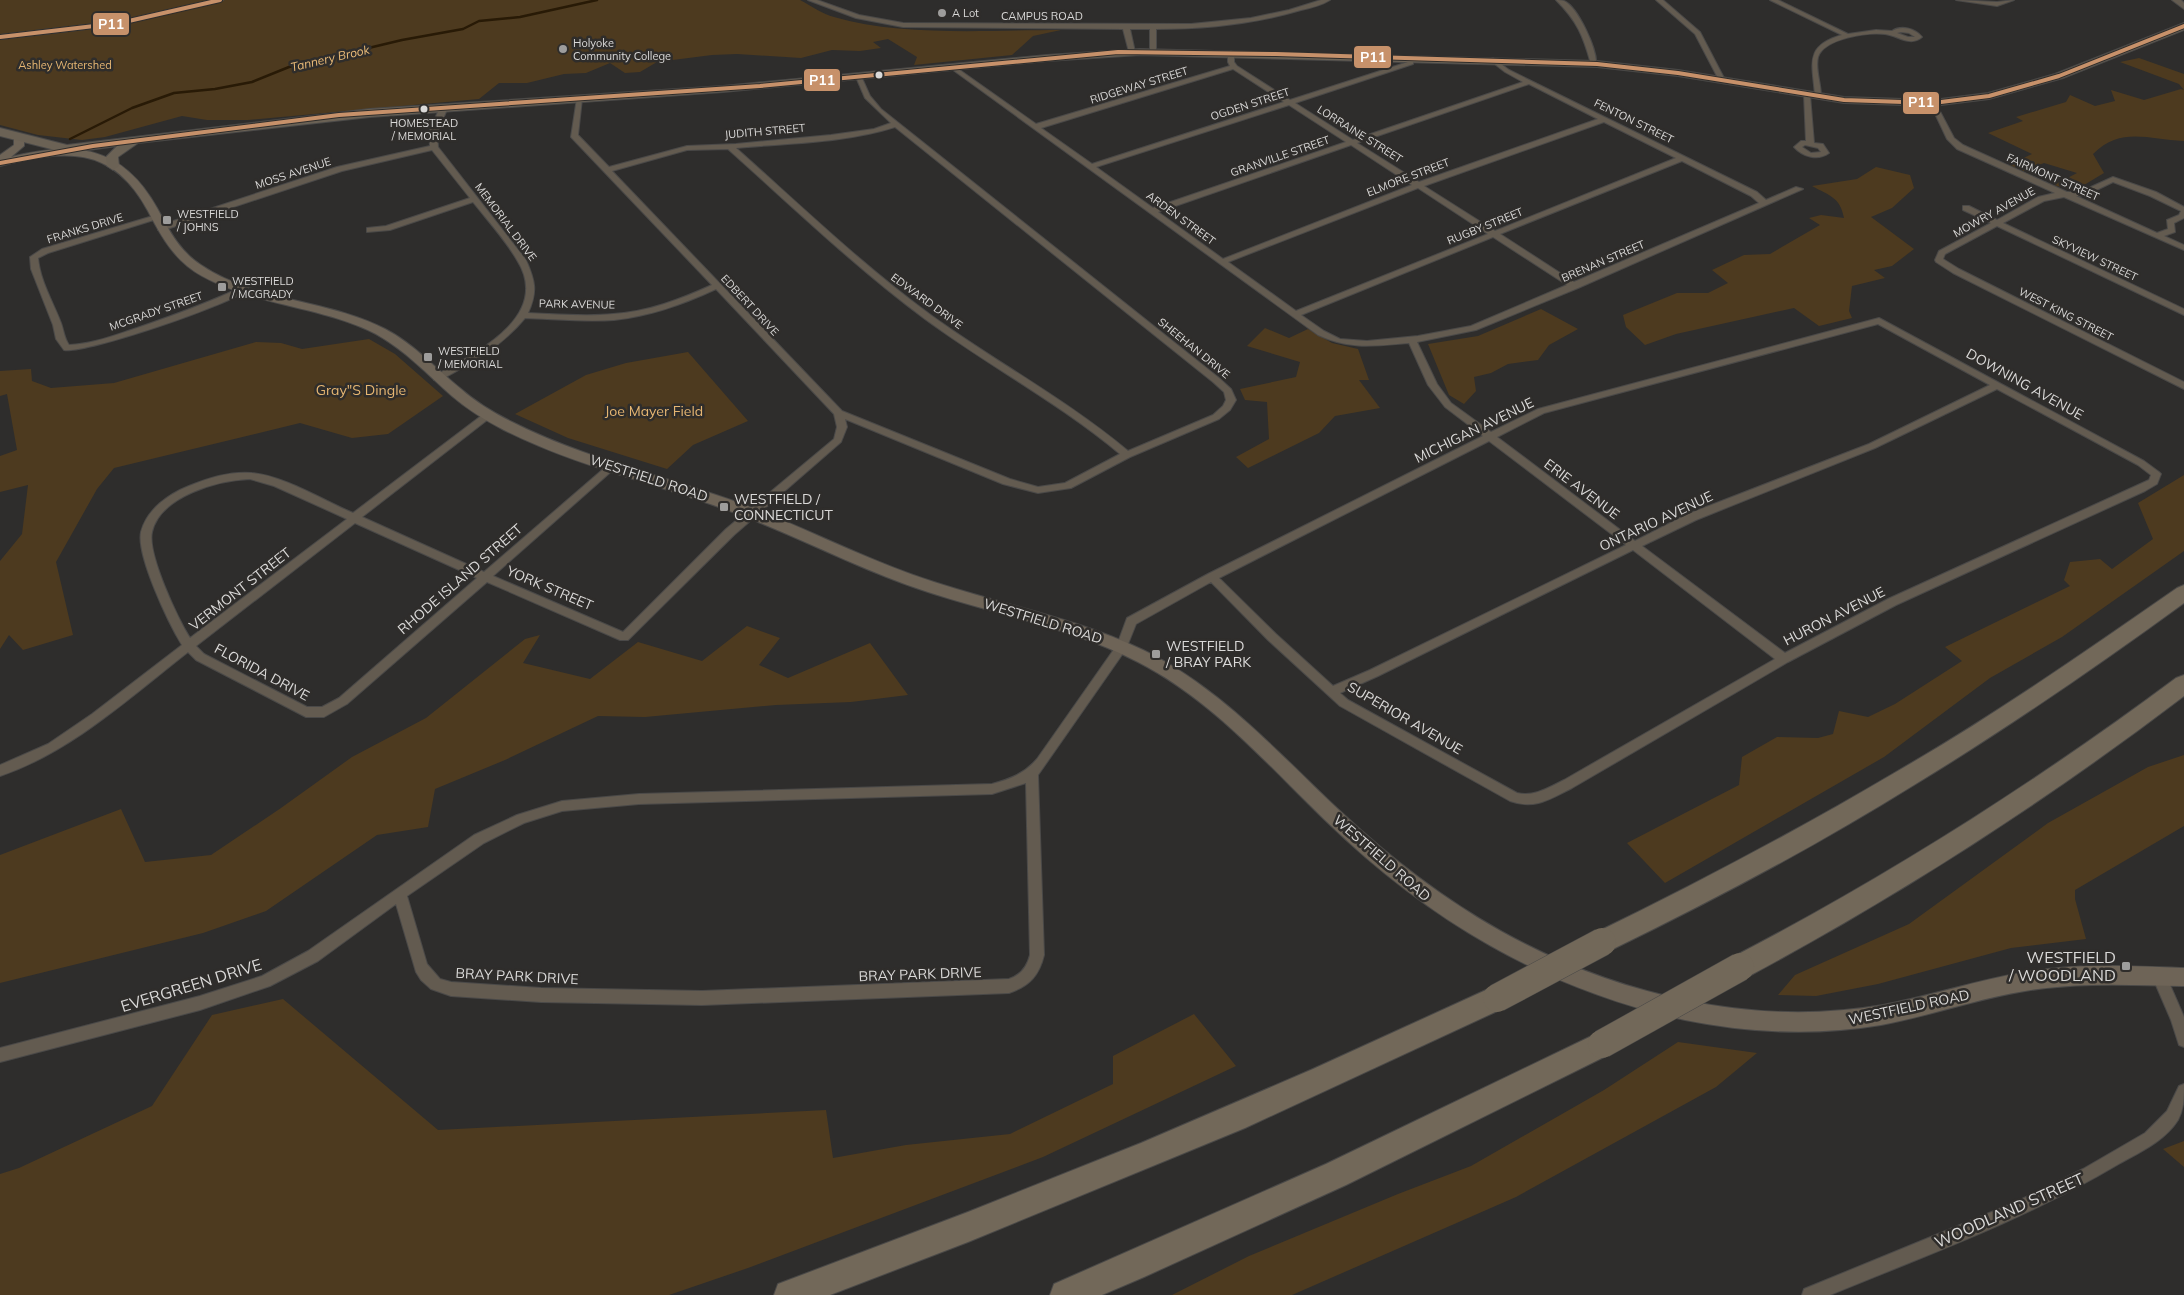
<svg xmlns="http://www.w3.org/2000/svg" width="2184" height="1295" font-family="Mulish,sans-serif">
  <style>
    .green { fill: #4d3a1f }
    .lines { fill: none; stroke-linecap: round; stroke-linejoin: round }
    .stream { stroke: #281a06; stroke-width: 2.5 }
    .minor-casing { stroke: #4a4948; stroke-width: 2 }
    .tertiary-casing { stroke: #4a4948; stroke-width: 2 }
    .secondary-casing { stroke: #4a4948; stroke-width: 2 }
    .primary-casing { stroke: #4a4948; stroke-width: 2 }
    .motorway-casing { stroke: #4a4948; stroke-width: 2 }
    .minor { fill: #635b50; fill-rule: evenodd }
    .tertiary { fill: #635b50; fill-rule: evenodd }
    .secondary { fill: #6e6457; fill-rule: evenodd }
    .primary { fill: #6b6255; fill-rule: evenodd }
    .motorway { fill: #726859; fill-rule: evenodd }
    .motorway-bridge-casing { stroke: #4a4948; stroke-width: 29; stroke-linecap: butt }
    .motorway-bridge { stroke: #726859; stroke-width: 28 }
    .bus-1-casing { stroke: #2f2d2b; stroke-width: 6 }
    .bus-1 { stroke: #c7916a; stroke-width: 4 }
    .poi-dot { fill: #9e9d9c; stroke: #2f2d2b; stroke-width: 2 }
    .bus-dot { fill: #dad9d8; stroke: #2f2d2b; stroke-width: 2 }
    .labels { text-anchor: middle; dominant-baseline: central; stroke-width: 5; stroke-linejoin: round; paint-order: stroke }
    .far-poi-label { font-size: 11px; fill: #dad9d8; stroke: #2f2d2b; text-anchor: start }
    .far-street-label { font-size: 11px; fill: #dad9d8; stroke: #2f2d2b }
    .far-park-label { font-size: 11px; fill: #e6b672; stroke: #2f2d2b }
    .far-bus-label { font-size: 11px; fill: #dad9d8; stroke: #2f2d2b }
    .far-water-label { font-size: 12px; font-style: italic; fill: #edbd79; stroke: #2f2d2b }
    .street-label { font-size: 14px; fill: #dad9d8; stroke: #2f2d2b }
    .park-label { font-size: 14px; fill: #e6b672; stroke: #2f2d2b }
    .poi-label { font-size: 14px; fill: #dad9d8; stroke: #2f2d2b; text-anchor: start }
    .near-poi-label { font-size: 16px; fill: #dad9d8; stroke: #2f2d2b; text-anchor: end }
    .near-street-label { font-size: 16px; fill: #dad9d8; stroke: #2f2d2b }
    .line-badge { stroke: #2f2d2b; stroke-width: 2 }
    .badge-label { font-size: 14px; text-anchor: middle; font-weight: bold; fill: #fff }
  </style>
  <rect width="100%" height="100%" fill="#2e2d2c"/>
  <path class="green" d="M0,0H800C811,6 823,14 834,17C902,37 990,30 1061,30L1033,36L1012,55L914,65L917,57L888,39L873,42L881,48L860,51L832,50L801,58L737,54L712,55L657,62L640,72L625,73L610,63L586,73L564,74L527,83H499L479,99L248,120H207L182,116L105,137L82,140L38,135L0,125Z
    M2139,58L2184,74V141C2148,140 2122,126 2093,154L2104,173L2074,191L2054,185L2077,173L2044,163L2024,171L2009,165L2032,154L1988,133L2023,121L2016,117L2066,102L2070,95L2095,106L2115,101L2111,90L2144,100L2181,89L2184,90L2179,84L2120,62Z
    M1876,167L1910,175L1914,188L1892,208L1871,217L1914,249L1892,266L1874,270L1885,278L1852,286L1849,311L1852,318L1819,326L1794,308L1676,334L1645,345L1626,327L1623,315L1677,293H1708L1728,283L1712,270L1744,255L1770,254L1820,225L1809,218L1821,215L1844,218C1840,197 1830,196 1812,186L1857,179Z
    M1541,309L1578,329L1549,345L1538,360L1508,364L1491,373L1474,377L1476,391L1464,404L1449,395L1428,344L1478,336Z
    M1265,328L1289,338L1308,329L1332,343L1358,349L1369,380H1359L1380,408L1335,416L1319,433L1248,468L1236,457L1269,439L1267,402L1245,400L1240,389L1296,377L1300,362L1247,346Z
    M369,339L395,354L443,396L388,434L352,438L300,423L114,468L97,489L56,562L73,635L23,650L9,635L0,649V561L22,534L28,485L0,492V456L17,450L7,394L0,396V371L31,369L32,381L51,388L114,383L256,342L281,343L302,349Z
    M688,352L748,421L693,445L667,469L568,438L515,414L586,375L626,363Z
    M2184,475V551L2062,637L1990,678L1884,757L1665,883L1627,843L1739,785L1742,757L1777,737L1818,738L1833,734L1839,711L1868,717L1895,704L1962,661L1945,647L2070,586L2064,580L2070,562L2100,559L2112,569L2153,539L2138,503Z
    M747,626L780,638L759,665L788,678L870,643L908,695L851,702L776,705L645,717L598,716L505,760L435,789L428,827L377,835L266,911L203,933L0,983V855L121,809L145,862L211,855L281,808L352,757L426,718L525,639L540,635L523,663L590,679L638,642L702,661Z
    M2184,755V826L2075,890V899L2086,939L2011,948L1878,984L1816,996L1778,995L1795,975L1909,924L2048,823L2148,767Z
    M283,999L438,1130L826,1110L833,1158L906,1145L1010,1134L1113,1084V1056L1194,1014L1236,1066L1043,1157L748,1268L669,1295H0V1174L19,1168L152,1106L212,1015Z
    M1678,1042L1757,1053L1716,1087L1516,1197L1292,1295H1172L1249,1256L1398,1194L1471,1166L1604,1090Z
    M2184,1141V1167L2163,1149Z"/>
  <g class="lines">
    <path class="stream" d="M70,139L132,108L174,93L215,89L252,82L289,67L402,40L463,29L479,21L520,17L597,0"/>
    <defs>
      <path id="minor" d="M212,0H223L120,25L0,39V35L120,21Z
        M808,0H817L859,15L903,23L1191,24L1251,18L1289,10L1321,0H1330C1322,5 1311,8 1301,10C1254,24 1205,29 1156,29V52L1153,54L1150,52V29H1130L1135,52L1132,54L1129,52L1123,29L903,27L856,18Z
        M1556,0C1558,0 1562,0 1564,1C1578,7 1598,51 1596,65L1591,64C1583,35 1577,21 1556,0Z
        M1656,0H1663L1700,32L1725,80L1724,81L1719,80L1695,34Z
        M1770,0H1778L1848,34L1876,30L1892,31C1901,25 1915,28 1922,37C1910,47 1899,36 1885,34C1869,32 1824,38 1818,57C1815,69 1821,83 1821,96L1818,98L1815,96C1813,65 1803,46 1842,35ZM1901,32L1909,33L1915,37H1908L1897,33Z
        M1956,0L1997,2L2014,0L1997,6Z
        M1231,51L1234,53V62L1237,66L1290,100L1408,62L1410,57H1414L1413,64L1295,103L1353,140L1523,82L1505,72L1491,61V59L1493,58L1509,70L1757,192L1766,200L1796,187L1803,189L1578,288L1476,330L1417,342L1437,384L1451,403L1491,432L1538,409L1879,318L2144,461L2159,472L2161,474L2157,484L2145,491L1896,605L1788,662L1572,788C1550,799 1535,810 1510,801L1340,706L1268,640L1211,582L1136,624L1126,649L1038,775L1044,955C1039,976 1029,986 1009,993L702,1005L541,1002L451,996L431,989L421,980L416,972L396,904L318,961L270,986L200,1010L0,1062V1048L200,996L262,976L308,951L474,835L517,815L562,801L639,794L992,784C1010,779 1024,774 1037,759L1117,645L1127,618L1208,574L1483,436L1445,407L1428,385L1409,343C1374,346 1350,350 1318,335L949,67L954,66L1036,124L1230,66L1228,62V53ZM1233,69L1284,102L1092,164L1041,128ZM1529,84L1598,119L1419,182L1357,143ZM1289,105L1346,142L1153,208L1096,167ZM1604,122L1676,158L1495,231L1424,186ZM1351,145L1412,185L1223,259L1158,212ZM1682,161L1751,196L1759,203L1574,282L1500,234ZM1418,188L1488,234L1296,311L1228,262ZM1493,237L1567,285L1471,326L1418,336L1367,341L1340,339L1324,331L1301,315ZM1878,324L1990,385L1869,444L1688,514L1635,541L1497,437L1544,413ZM1997,389L2138,465L2151,475L2149,480L1888,599L1785,653L1642,546L1696,520L1875,448ZM1489,441L1626,545L1370,670L1333,686L1276,634L1219,578ZM1633,550L1775,659L1564,780C1548,788 1534,797 1517,793L1348,700L1340,693L1378,676ZM1026,783L1030,955C1027,967 1021,975 1009,979L702,991L541,988L451,982L440,979L427,964L407,896L484,843L524,823L562,811L639,804L992,794Z
        M857,76H861L870,96L881,109L1219,378L1231,389L1236,400L1230,410L1219,419L1130,457L1071,488L1038,493L1003,484L845,419L847,427L841,442L734,535L628,640H620L487,582L347,704L324,717H306L196,660L188,652C129,698 71,752 0,776V765L48,744L92,714L182,645C169,624 136,555 141,532C147,509 169,494 189,486C208,478 230,471 252,473C282,475 325,501 353,513L485,413H491V417L362,517L484,572L608,465H614L616,467L614,469L493,576L623,632L726,529L834,439L837,427L834,414L716,289C684,304 650,316 614,320C584,322 555,319 525,318C502,346 472,363 440,380H434V376C474,354 553,317 517,260C505,239 488,221 473,202L390,230L367,232V228L386,226L470,198L432,150L342,171L164,230H158V226L337,167L430,146L429,133L440,107L444,105L448,107L437,133L438,147L526,260C535,281 538,291 528,313C556,314 585,317 613,314C648,312 681,299 712,285L571,137L577,98L582,99L578,135L609,167L687,146L736,144L831,135L874,129L891,123L865,98L856,77ZM895,127L1213,382L1224,392L1226,400L1223,406L1213,415L1128,451C1067,400 996,362 932,316C862,265 800,205 736,148C788,143 845,143 895,127ZM728,149C792,206 855,267 925,319C989,366 1059,403 1120,454L1065,483L1038,487L1010,479L842,411L612,171L687,150ZM250,479L274,486L347,519L190,638C178,619 147,554 152,532C160,496 219,480 250,479ZM355,523L477,578L339,698L322,707H307L204,654L196,646Z
        M1807,93L1810,95L1814,143L1823,144L1829,153C1818,161 1803,157 1794,147L1801,141H1806L1804,95ZM1805,145L1818,148L1821,152L1811,153L1802,147Z
        M1931,102H1935L1954,138L1963,145L2067,192H2080L2113,177L2156,192L2184,207V218L2174,223L2175,232L2164,236L2184,245V250L2064,197L2044,201L2003,223L2184,309V315L1997,226L1945,254L1943,259L1959,269L2184,382V389L1953,273L1936,262L1935,260L1939,251L1991,223L1963,210V206H1969L1997,220L2038,197L2055,193L1957,149L1947,139L1930,103ZM2113,182L2150,196L2181,211L2179,215L2167,220L2168,229L2157,233L2076,196H2084Z
        M153,216L160,218L48,253L38,258C40,281 53,302 61,323C64,331 64,338 69,345C93,344 115,335 137,328C172,316 208,303 242,287L245,286L249,289C232,304 86,354 64,350L56,339L53,325L31,269L30,257L42,249Z
        M2159,969L2164,971L2184,1017V1047L2179,1045L2171,1020L2152,976L2154,971Z
        M2184,1084C2184,1097 2184,1109 2178,1120C2164,1142 2138,1153 2117,1165C2026,1219 1927,1255 1830,1295H1802L1804,1289L2016,1202L2083,1169L2145,1133L2167,1111L2179,1086Z"/>
      <path id="tertiary" d="M2172,0H2181L2184,3V9Z"/>
      <path id="secondary" d="M19,134L24,137V146L11,157C74,141 122,145 157,208C169,230 179,251 201,265C256,302 327,299 385,329C414,344 436,369 461,389C477,403 494,413 512,422C585,459 666,476 742,504C807,528 868,561 934,582C1004,605 1076,618 1143,650C1221,688 1278,753 1340,811C1441,906 1552,973 1689,1001C1753,1014 1819,1016 1883,1005C1931,996 1977,980 2026,972C2078,963 2131,966 2184,968V986C2131,985 2077,982 2025,991C1976,999 1929,1016 1881,1025C1816,1036 1749,1033 1685,1020C1544,989 1428,920 1325,820C1266,763 1212,700 1138,662C1072,628 998,615 928,592C862,571 800,537 735,513C659,484 577,467 504,430C485,420 468,410 452,396C428,375 405,350 376,334C322,306 256,306 202,276C175,261 162,238 148,211C112,144 64,150 0,166V155L14,145V137Z"/>
      <path id="primary" d="M2184,23V30L2063,78L1989,99L1933,106L1844,103L1678,76L1597,67L1140,55L1047,61L723,92L370,117L138,143L118,157L119,166L113,170L107,166L106,157L117,146L67,153L0,136V128L67,145L370,109L723,86L1047,55L1140,49L1597,61L1678,70L1844,97L1933,100L1988,93L2055,74Z"/>
      <path id="motorway" d="M2184,585V603C2096,667 2006,729 1914,785C1816,846 1714,900 1611,950L1602,954L1593,950L1589,942L1593,934C1696,884 1798,830 1896,772C1993,716 2085,652 2177,588Z
        M2184,675V696C2046,801 1902,894 1749,976L1740,979L1731,976L1727,967L1731,958C1887,877 2035,783 2176,678Z
        M1497,985L1506,989L1510,998L1506,1007L1245,1128L968,1242L830,1295H774L778,1284L968,1212L1141,1143L1313,1069Z
        M1602,1031L1612,1035L1616,1044L1612,1053L1346,1185L1144,1277L1102,1295H1050L1054,1284L1326,1164Z"/>
    </defs>
    <use href="#minor" class="minor-casing"/>
    <use href="#tertiary" class="tertiary-casing"/>
    <use href="#secondary" class="secondary-casing"/>
    <use href="#primary" class="primary-casing"/>
    <use href="#motorway" class="motorway-casing"/>
    <use href="#minor" class="minor"/>
    <use href="#tertiary" class="tertiary"/>
    <use href="#secondary" class="secondary"/>
    <use href="#primary" class="primary"/>
    <use href="#motorway" class="motorway"/>
    <defs>
      <path id="motorway-bridge" d="M1497,998L1602,942
        M1602,1044L1740,967"/>
    </defs>
    <use href="#motorway-bridge" class="motorway-bridge-casing"/>
    <use href="#motorway-bridge" class="motorway-bridge"/>
    <defs>
      <path id="bus-1" d="M0,37L120,23L220,0
        M0,163L93,146L339,115L760,86L1118,52L1276,54L1597,64L1678,73L1844,100L1933,103L1989,96L2059,76L2184,26"/>
    </defs>
    <use href="#bus-1" class="bus-1-casing"/>
    <use href="#bus-1" class="bus-1"/>
  </g>
  <g class="poi-dot">
    <circle cx="942" cy="13" r="5"/>
    <circle cx="563" cy="49" r="5"/>
    <rect x="162" y="215" width="10" height="10" rx="2.5"/>
    <rect x="217" y="282" width="10" height="10" rx="2.5"/>
    <rect x="423" y="352" width="10" height="10" rx="2.5"/>
    <rect x="719" y="502" width="10" height="10" rx="2.5"/>
    <rect x="1151" y="649" width="10" height="10" rx="2.5"/>
    <rect x="2121" y="961" width="10" height="10" rx="2.5"/>
  </g>
  <g class="bus-dot">
    <circle cx="879" cy="75" r="4.5"/>
    <circle cx="424" cy="109" r="4.5"/>
  </g>
  <g class="labels">
    <g class="far-poi-label">
      <text x="952" y="13">A Lot</text>
      <text x="573" y="43">Holyoke<tspan x="573" dy="13">Community College</tspan></text>
      <text x="177" y="214">WESTFIELD<tspan x="177" dy="13">/ JOHNS</tspan></text>
      <text x="232" y="281">WESTFIELD<tspan x="232" dy="13">/ MCGRADY</tspan></text>
      <text x="438" y="351">WESTFIELD<tspan x="438" dy="13">/ MEMORIAL</tspan></text>
    </g>
    <g class="far-street-label">
      <text x="1042" y="16">CAMPUS ROAD</text>
      <text transform="translate(1139 85) rotate(-17)">RIDGEWAY STREET</text>
      <text transform="translate(1250 104) rotate(-18)">OGDEN STREET</text>
      <text transform="translate(1634 121) rotate(26)">FENTON STREET</text>
      <text transform="translate(765 131) rotate(-5)">JUDITH STREET</text>
      <text transform="translate(1360 134) rotate(32)">LORRAINE STREET</text>
      <text transform="translate(1280 156) rotate(-19)">GRANVILLE STREET</text>
      <text transform="translate(293 173) rotate(-18)">MOSS AVENUE</text>
      <text transform="translate(1408 177) rotate(-21)">ELMORE STREET</text>
      <text transform="translate(2053 177) rotate(24)">FAIRMONT STREET</text>
      <text transform="translate(1994 212) rotate(-29)">MOWRY AVENUE</text>
      <text transform="translate(1181 218) rotate(36)">ARDEN STREET</text>
      <text transform="translate(506 222) rotate(53)">MEMORIAL DRIVE</text>
      <text transform="translate(1485 226) rotate(-22)">RUGBY STREET</text>
      <text transform="translate(85 228) rotate(-17)">FRANKS DRIVE</text>
      <text transform="translate(2095 258) rotate(25)">SKYVIEW STREET</text>
      <text transform="translate(1603 261) rotate(-23)">BRENAN STREET</text>
      <text transform="translate(927 301) rotate(36)">EDWARD DRIVE</text>
      <text transform="translate(577 304) rotate(1)">PARK AVENUE</text>
      <text transform="translate(750 305) rotate(47)">EDBERT DRIVE</text>
      <text transform="translate(156 311) rotate(-19)">MCGRADY STREET</text>
      <text transform="translate(2066 314) rotate(27)">WEST KING STREET</text>
      <text transform="translate(1194 348) rotate(39)">SHEEHAN DRIVE</text>
    </g>
    <g class="far-park-label">
      <text x="65" y="65">Ashley Watershed</text>
    </g>
    <g class="far-bus-label">
      <text x="424" y="123">HOMESTEAD<tspan x="424" dy="13">/ MEMORIAL</tspan></text>
    </g>
    <g class="far-water-label">
      <text transform="translate(330 58) rotate(-13)">Tannery Brook</text>
    </g>
    <g class="street-label">
      <text transform="translate(2025 384) rotate(29)">DOWNING AVENUE</text>
      <text transform="translate(1474 430) rotate(-26)">MICHIGAN AVENUE</text>
      <text transform="translate(649 478) rotate(18)">WESTFIELD ROAD</text>
      <text transform="translate(1582 489) rotate(37)">ERIE AVENUE</text>
      <text transform="translate(1656 521) rotate(-25)">ONTARIO AVENUE</text>
      <text transform="translate(460 579) rotate(-41)">RHODE ISLAND STREET</text>
      <text transform="translate(550 588) rotate(23)">YORK STREET</text>
      <text transform="translate(240 589) rotate(-38)">VERMONT STREET</text>
      <text transform="translate(1834 616) rotate(-27)">HURON AVENUE</text>
      <text transform="translate(1043 621) rotate(17)">WESTFIELD ROAD</text>
      <text transform="translate(262 672) rotate(28)">FLORIDA DRIVE</text>
      <text transform="translate(1405 718) rotate(30)">SUPERIOR AVENUE</text>
      <text transform="translate(1382 858) rotate(41)">WESTFIELD ROAD</text>
      <text transform="translate(920 974) rotate(-2)">BRAY PARK DRIVE</text>
      <text transform="translate(517 976) rotate(3)">BRAY PARK DRIVE</text>
      <text transform="translate(1909 1007) rotate(-12)">WESTFIELD ROAD</text>
    </g>
    <g class="park-label">
      <text x="361" y="390">Gray"S Dingle</text>
      <text x="654" y="411">Joe Mayer Field</text>
    </g>
    <g class="poi-label">
      <text x="734" y="499">WESTFIELD /<tspan x="734" dy="16">CONNECTICUT</tspan></text>
      <text x="1166" y="646">WESTFIELD<tspan x="1166" dy="16">/ BRAY PARK</tspan></text>
    </g>
    <g class="near-poi-label">
      <text x="2116" y="957">WESTFIELD<tspan x="2116" dy="18">/ WOODLAND</tspan></text>
    </g>
    <g class="near-street-label">
      <text transform="translate(191 985) rotate(-17)">EVERGREEN DRIVE</text>
      <text transform="translate(2009 1210) rotate(-24)">WOODLAND STREET</text>
    </g>
  </g>
  <g class="line-badge">
    <rect x="92" y="12" width="38" height="24" rx="5" fill="#c7916a"/>
    <rect x="1353" y="45" width="39" height="24" rx="5" fill="#c7916a"/>
    <rect x="803" y="68" width="38" height="24" rx="5" fill="#c7916a"/>
    <rect x="1902" y="91" width="38" height="24" rx="5" fill="#c7916a"/>
  </g>
  <g class="badge-label">
    <text x="111" y="29">P11</text>
    <text x="1373" y="62">P11</text>
    <text x="822" y="85">P11</text>
    <text x="1921" y="107">P11</text>
  </g>
</svg>
